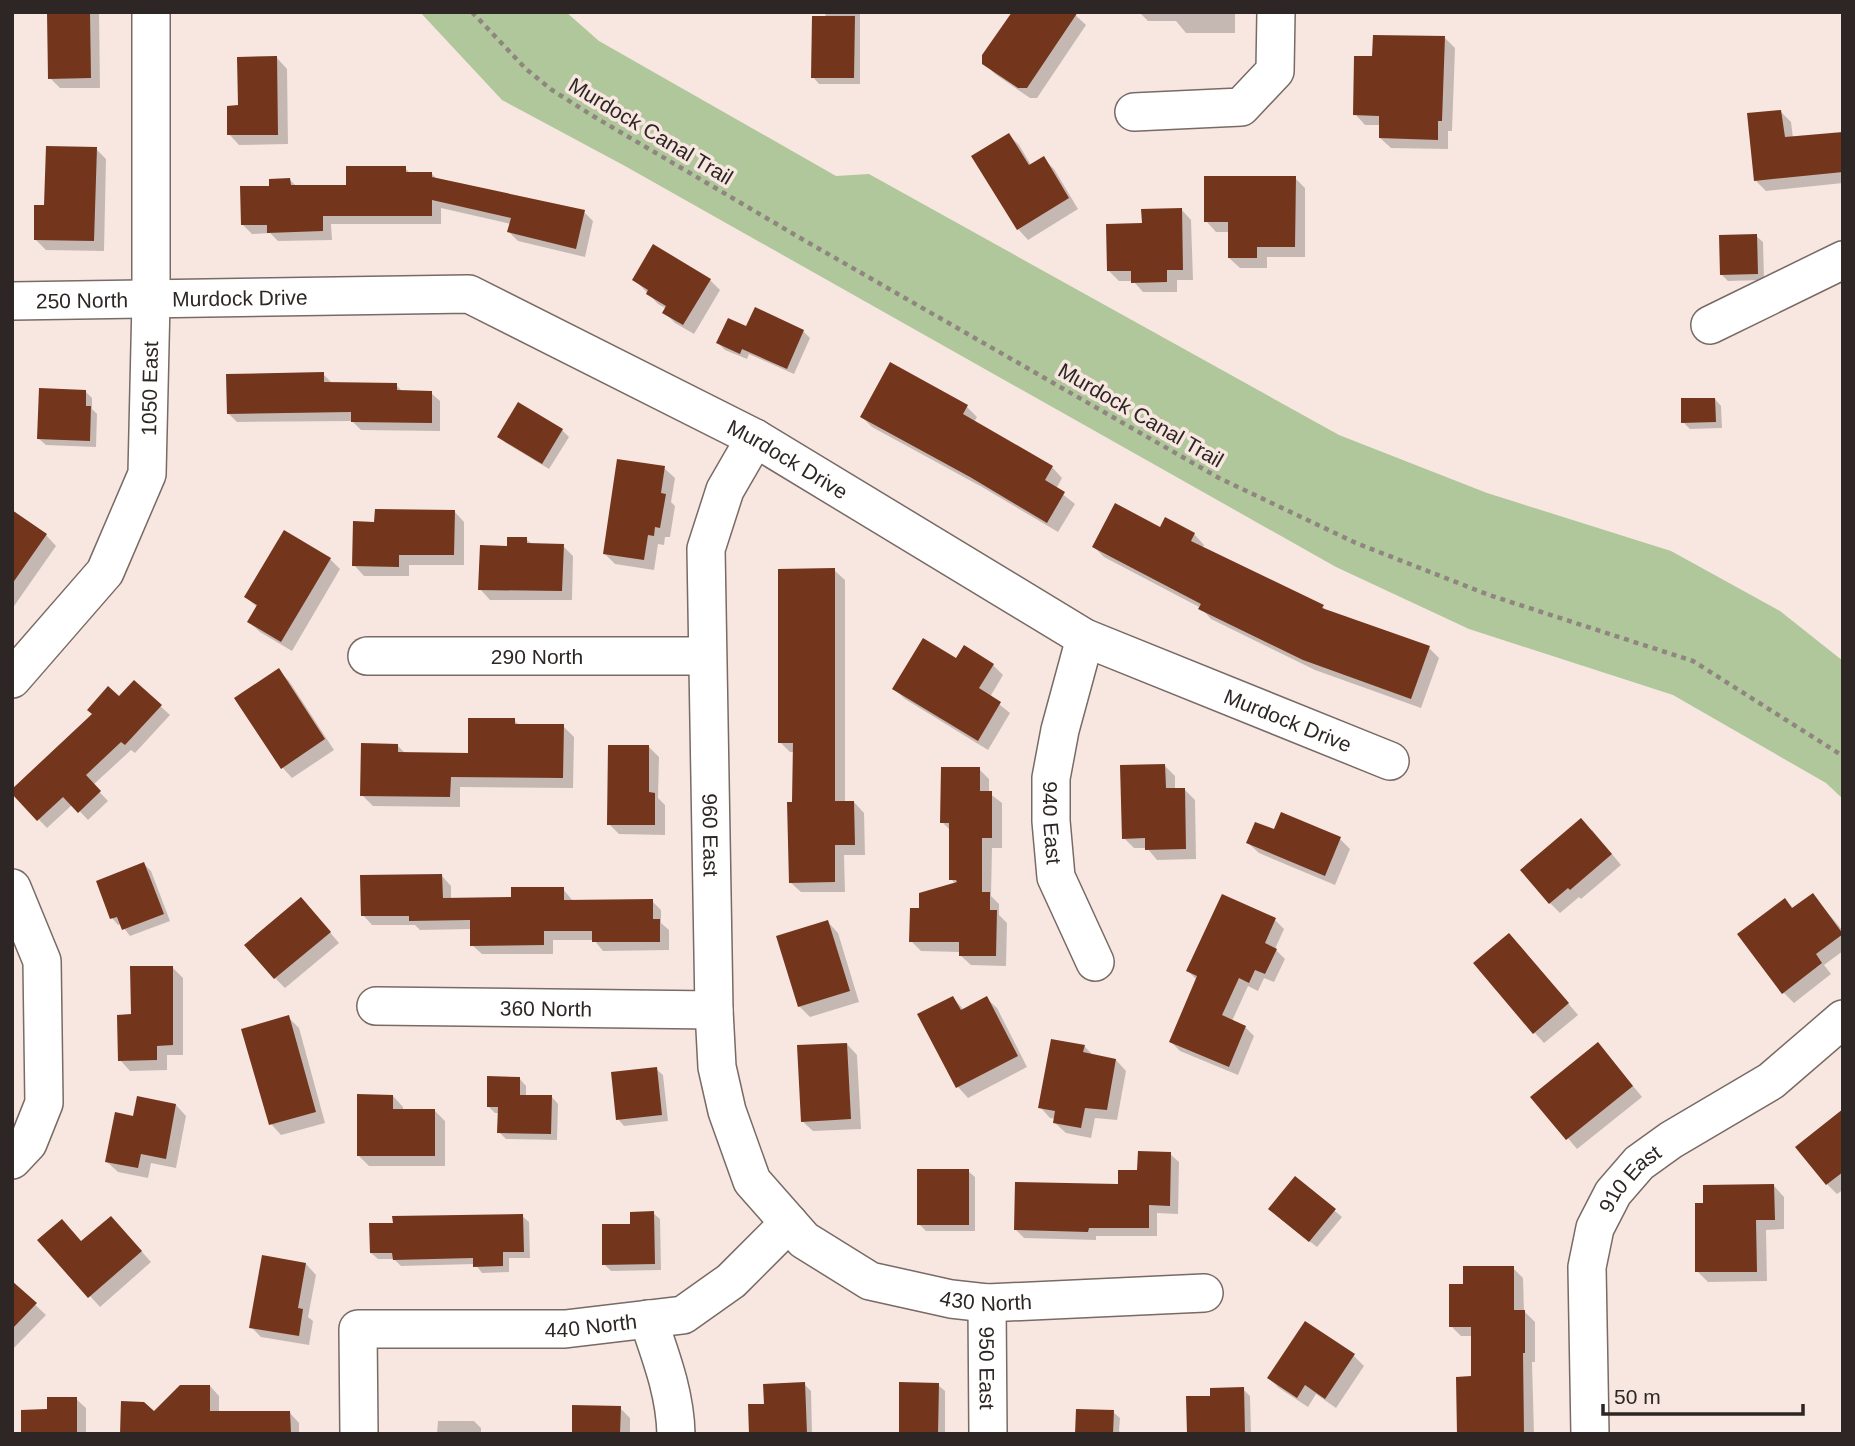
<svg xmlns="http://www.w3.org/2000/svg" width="1855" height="1446" font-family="Arial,sans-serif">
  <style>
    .green { fill: #afc79a }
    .shadow { fill: #0003 }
    .building { fill: #73361d }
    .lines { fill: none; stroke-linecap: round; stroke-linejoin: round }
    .minor-casing { stroke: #786a64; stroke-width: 40 }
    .path { stroke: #908580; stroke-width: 4.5; stroke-dasharray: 5 5; stroke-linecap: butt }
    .minor { stroke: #fff; stroke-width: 37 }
    .labels { text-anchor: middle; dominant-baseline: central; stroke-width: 7; stroke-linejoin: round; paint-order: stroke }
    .street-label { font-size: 21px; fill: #2d2624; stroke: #f7e7e0 }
  </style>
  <rect width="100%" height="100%" fill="#f7e7e0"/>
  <path class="green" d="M420,12H566L599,41L836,176L869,174L1339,435L1487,493L1671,551L1780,611L1843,661V799L1826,783L1673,695L1469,629L1336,567L625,166L502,100Z"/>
  <path class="shadow" d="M49,12H99L100,88H60L50,78Z
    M826,12H860V84H819L813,77Z
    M1072,12L1086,25L1037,98H1030L995,74L984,63Z
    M1133,12H1235V33H1186L1176,21H1148L1140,13Z
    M1445,38L1455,48L1452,131H1448V149L1391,148L1380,138L1381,125H1365L1355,114L1374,58Z
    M277,58L287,69L288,144L239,145L229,134L239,107Z
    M1781,112L1791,122L1793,138L1843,133V183L1766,191L1756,181Z
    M1009,135L1019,145L1031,165L1043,158L1054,169L1078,209L1028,240L1018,229Z
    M96,149L106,159L104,251L46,250L35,239L46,206Z
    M405,168L411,174H432L437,179L584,212L593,221L585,257L518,241L509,232L511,224L441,208V224H331L332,240L278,241L270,233L252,234L243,225L270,188L290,180L297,187L348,186Z
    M1295,178L1305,188V257H1267V268H1240L1229,258V232H1216L1206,221Z
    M1181,209L1191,220L1193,280H1177V292H1143L1133,281H1119L1109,271L1143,224Z
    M1756,236L1763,242L1764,280L1728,281L1721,274Z
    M634,279L710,280L720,290L694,334L675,323L664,312L667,309L658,304Z
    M747,328L803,331L810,338L794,374L749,354L747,359L725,350L718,343Z
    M323,374L332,383L396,385L403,392L431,393L440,401V431L361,430L352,421L237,422L228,413Z
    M85,391L92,398V409L97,414L96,447L46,445L39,439Z
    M1715,399L1721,406L1722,428L1690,429L1683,422Z
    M967,407L977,417L974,422L1052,467L1062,478L1056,489L1075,504L1058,532L982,487L872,427L862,417Z
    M562,430L569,437L549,469L506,443L499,437Z
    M664,468L675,478L671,502L675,506L670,537H665L664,545L658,544L654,570L615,564L605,554Z
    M454,511L464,522V565H409V576H364L354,565L376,523Z
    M12,512L46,535L56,546L12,609Z
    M1160,529L1194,534L1204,545L1202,548L1323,607L1327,612L1429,648L1439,658L1421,708L1315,670L1211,619L1201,608L1104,557L1094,547Z
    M526,539L533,545L563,546L573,556L572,600H490L480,589L509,548Z
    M330,559L340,569L292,651L260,632L249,622L258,608L246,597Z
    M834,570L845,580V802H854L864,813L865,855H844L845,892H801L790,882L795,752H790L780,742Z
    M957,661L993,665L1003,675L990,697L1010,713L988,750L905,699L894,689Z
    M279,671L289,681L334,750L292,778L282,767Z
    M134,682L170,715L135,753L131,750L93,785L108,801L88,820L73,804L47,828L12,792L119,698Z
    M514,720L519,725L563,726L574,737L573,788L460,787V807L373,806L362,795L397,745L406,754L470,755Z
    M649,747L659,757L658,798L665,805V835L619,834L609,824Z
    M1164,765L1175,776V789H1184L1195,800L1196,859L1157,860L1147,848H1134L1124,838Z
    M979,769L989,779V793L1002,803V848H992L991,896L999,904V915L1007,923L1006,966L971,965L960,955V952L921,951L911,941L920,909L956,884L951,879V831L942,822Z
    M1592,830L1621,865L1581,899L1579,897L1560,913L1550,903Z
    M1274,832L1340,839L1350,849L1335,885L1259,853L1248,843Z
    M144,864L151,871L170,921L130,936L121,924L118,925L112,918Z
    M442,876L451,886V899H513L563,889L573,901H652L661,910V923L669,930V950L603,951L594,940H553V954H482L472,945V929L420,930L415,925H372L363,915Z
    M1813,895L1843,931V951L1824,965L1831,974L1794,1003L1783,992L1785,900L1794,909Z
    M1223,896L1275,920L1284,929L1275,949L1285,959L1274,982L1264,978L1258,991L1248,986L1232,1021L1245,1027L1254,1036L1238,1075L1180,1051L1171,1042L1197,980L1188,971Z
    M311,910L339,943L285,988L275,978Z
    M828,922L838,933L859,1002L810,1017L799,1006Z
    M1519,945L1578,1015L1544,1043L1534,1032Z
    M172,967L183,978V1055H167V1070L130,1071L120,1060L133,1016Z
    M953,998L964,1010L986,998L997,1008L1027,1067L968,1098L958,1087L920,1015Z
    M288,1017L299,1028L325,1123L281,1135L271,1124Z
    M847,1044L857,1055L861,1129L813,1131L802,1121Z
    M1084,1046L1094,1056L1116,1060L1126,1071L1117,1120L1095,1118L1091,1138L1066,1133L1055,1123L1056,1119L1050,1118L1040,1107Z
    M1608,1055L1642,1097L1577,1149L1533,1097Z
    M656,1069L663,1075L668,1121L624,1126L618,1119Z
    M520,1079L526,1086V1096L552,1097L558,1104L557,1140L506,1139L499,1132V1113H495L488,1106Z
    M393,1096L403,1107V1111H435L445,1121V1166H369L358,1155Z
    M176,1105L186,1116L176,1168L151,1163L148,1178L118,1172L107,1162Z
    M1843,1111V1190L1837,1194L1827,1184Z
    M1170,1154L1179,1162L1178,1214L1157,1213V1236H1096V1240L1024,1238L1015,1229L1120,1186Z
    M968,1171L975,1177V1231H926L919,1224Z
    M1296,1178L1342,1217L1317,1247L1277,1216Z
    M1774,1186L1784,1197V1229L1766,1230L1767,1281L1708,1282L1697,1271Z
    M653,1213L660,1219L661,1270L611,1271L604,1264L632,1225Z
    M522,1216L529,1222L530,1258H509V1272L482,1273L475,1264L401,1266L394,1259H378L371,1253Z
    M121,1228L151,1262L100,1307L40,1241L82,1243Z
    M306,1264L316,1275L308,1317L313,1321L309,1345L261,1337L251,1327Z
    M1513,1268L1523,1278L1524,1311L1535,1322V1362H1532L1534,1434H1459L1473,1378V1336H1461L1451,1326L1464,1285Z
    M12,1283L46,1315L12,1350Z
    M1354,1356L1364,1366L1336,1408L1316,1394L1308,1407L1279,1388L1269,1378Z
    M804,1384L811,1391L812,1434H750L766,1405Z
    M938,1385L945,1391V1434H901Z
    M210,1386L219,1396V1413H290L299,1423V1434H23L49,1411L76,1399L86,1408V1432H122L154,1413Z
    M1243,1389L1250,1396L1251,1434H1189Z
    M620,1408L630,1418V1434H574Z
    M1113,1412L1120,1418L1119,1431L1122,1434H1064H1077Z
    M438,1421H474L481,1428V1434H437Z"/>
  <path class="building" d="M47,12H90L91,78L48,79Z
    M1012,12H1078L1027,88H1018L982,64V55Z
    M812,16H855L854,78H811Z
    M1373,35L1445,36L1442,121H1438V140L1379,138V116L1353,115L1354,56H1372Z
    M277,56L278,135H227V106L238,105L237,57Z
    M1781,110L1785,137L1843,132V172L1754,181L1747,113Z
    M1009,133L1029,165L1044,156L1069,198L1017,230L971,156Z
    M46,146L97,147L94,241L34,240V205H44Z
    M346,166H406V172H432V177L585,210L576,249L507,232L511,218L432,200V216H323V231L267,233V225H241L240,186H269V179L290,178L291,185H346Z
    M1204,176H1296L1295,247H1257V258H1228V222H1204Z
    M1182,208L1183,270H1167V282L1131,283V271H1107L1106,224L1142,223L1141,209Z
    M1757,234L1758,274L1720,275L1719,235Z
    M653,244L711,279L683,325L662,313L666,306L646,294L648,290L632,280Z
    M755,307L804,330L787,369L742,349L740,354L716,343L728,318L746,326Z
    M890,362L968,405L963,414L1053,466L1045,480L1065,492L1047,523L970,477L860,417Z
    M324,372V382L397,383V390L432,391V423L351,422V412L227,414L226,374Z
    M39,388L86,390V406H91L90,441L37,439Z
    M1681,398H1715L1716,422L1681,423Z
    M518,402L563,429L542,464L497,437Z
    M617,459L665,466L661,493L666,494L660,528L655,527L654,536L648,535L644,560L603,554Z
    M1115,503L1160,527L1165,517L1195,533L1191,541L1324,605L1322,608L1430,646L1411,699L1303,660L1198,609L1201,604L1092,547Z
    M375,509L455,510L454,555H399V567L352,566L353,521L374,522Z
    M12,510L47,534L12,584Z
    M284,530L331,558L281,642L247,622L257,605L244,597Z
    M507,537H527V543L564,544L562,591L478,590L480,545L507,546Z
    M835,568V801H854L855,845H835V882L789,883L787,802H792L793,743H778V569Z
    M923,638L956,658L964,645L994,664L979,688L1001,702L978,741L892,689Z
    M279,668L325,739L281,769L234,698Z
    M134,680L162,705L125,745L121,742L86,775L101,791L78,813L63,797L37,821L12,794V789L92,714L87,710L108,686L119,696Z
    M468,718H515V724H564L563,778L451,777L450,797L360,796L361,743L398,744V752L468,753Z
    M608,745H649V792L655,793V825H607Z
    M1165,764L1166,788H1185L1186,849L1145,850V838L1122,839L1120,765Z
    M941,767H980V791H992V838H982V892H990V910H997L996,956H959V942H909L910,908H919V893L957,882L956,880H949V823H940Z
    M1281,812L1341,837L1325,876L1246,843L1255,822L1274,829Z
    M1581,818L1612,854L1570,890L1568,888L1549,904L1520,870Z
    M144,862L164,914L122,930L117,917L110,919L96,881Z
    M442,874L443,898L511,897V887H564V900L653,899V919H660V942H592V931H544V945L470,946V920L409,921V916H361L360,875Z
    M1813,893L1843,934L1816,954L1822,963L1782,994L1737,934L1785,898L1792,908Z
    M1222,894L1276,918L1265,943L1277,949L1265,974L1255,970L1249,983L1239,978L1222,1015L1246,1026L1229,1067L1169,1042L1197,976L1186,971Z
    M301,897L331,932L274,979L244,945Z
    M828,920L850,991L798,1007L776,936Z
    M1509,933L1569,1003L1533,1034L1473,963Z
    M130,966H173V1045L157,1046V1060L118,1061L117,1015L131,1014Z
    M953,996L961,1010L987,996L1018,1056L956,1088L917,1014Z
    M289,1015L316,1112L269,1125L241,1029Z
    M1051,1039L1085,1045L1083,1052L1116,1059L1107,1110L1085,1108L1081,1128L1053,1123L1055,1111L1038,1108Z
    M1598,1042L1633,1086L1566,1140L1530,1097Z
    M847,1043L851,1119L801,1122L797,1045Z
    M657,1067L662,1115L616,1120L611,1072Z
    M487,1076L520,1077V1095H552L551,1134L497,1133L498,1107H487Z
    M357,1094L393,1095V1109H435V1156H357Z
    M137,1096L176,1104L166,1159L141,1154L138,1168L105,1162L115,1112L133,1116Z
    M1843,1109V1172L1826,1185L1795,1147Z
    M1138,1151L1171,1152L1170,1206L1149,1205V1228H1089L1088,1232L1014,1230L1015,1182L1118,1184V1170H1137Z
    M917,1169H969V1225H917Z
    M1295,1176L1336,1209L1309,1242L1268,1209Z
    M1774,1184L1775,1220H1756L1757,1272H1695V1203H1703V1185Z
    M654,1211L655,1264L602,1265V1224H630V1212Z
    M523,1214L524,1252H503V1266L473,1267V1258L393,1260L392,1253H370L369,1223H393L392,1216Z
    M111,1216L142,1251L88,1298L37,1240L62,1219L81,1241Z
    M262,1255L306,1263L298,1308L303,1309L299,1336L249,1328Z
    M1463,1266H1514V1310H1525V1353H1523L1524,1434H1457L1456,1377L1471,1376V1327H1449V1284H1463Z
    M12,1281L37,1303L12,1329Z
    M1305,1321L1355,1354L1325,1399L1305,1385L1297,1398L1267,1378Z
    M805,1382L807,1434H749L748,1404H764L763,1384Z
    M899,1382L939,1383L938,1434H899Z
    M180,1385H210V1411H290L291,1434H120L121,1401L144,1402L154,1411Z
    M1244,1387L1245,1434H1187L1186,1396H1210V1388Z
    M47,1397H77V1434H21V1410L47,1409Z
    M572,1405L621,1406L620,1434H572Z
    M1076,1409L1114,1410L1113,1434H1075Z"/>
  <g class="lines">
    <defs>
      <g id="minor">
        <path d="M1134,112L1241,107L1275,71L1276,12"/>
        <path id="s1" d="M12,301L469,294L755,438L1085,638L1390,761"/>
        <path d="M1710,325L1843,260"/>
        <path id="s2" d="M755,438L725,490L706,549L714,1010L717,1067L727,1111L752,1181L804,1240L870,1281L951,1299L987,1303L1204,1293"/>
        <path id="s3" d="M1085,638L1060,730L1051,778V821L1056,877L1095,962"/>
        <path id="s4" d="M367,656H707"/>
        <path id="s5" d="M12,679L105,572L147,474L151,301V12"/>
        <path d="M12,888L42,961L44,1103L28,1143L12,1160"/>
        <path id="s6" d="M376,1006L714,1010"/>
        <path id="s7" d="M987,1303L988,1434"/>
        <path d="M648,1319C661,1357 675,1393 676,1434"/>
        <path id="s8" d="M359,1434L358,1329H565L683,1315L731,1281L789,1223"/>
        <path id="s9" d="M1590,1434L1587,1267L1595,1228L1613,1193L1639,1163L1671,1140L1771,1081L1843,1019"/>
      </g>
    </defs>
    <use href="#minor" class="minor-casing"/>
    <path class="path" d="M472,12L526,69L552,90L593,116L802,239L1219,478L1356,543L1489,595L1693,661L1843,756"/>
    <use href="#minor" class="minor"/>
  </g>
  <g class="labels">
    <g class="street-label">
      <text transform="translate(651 131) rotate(31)">Murdock Canal Trail</text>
      <text stroke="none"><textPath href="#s1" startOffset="228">Murdock Drive</textPath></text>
      <text stroke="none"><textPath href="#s1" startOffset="70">250 North</textPath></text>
      <text stroke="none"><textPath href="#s5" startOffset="334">1050 East</textPath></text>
      <text transform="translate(1141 415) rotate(30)">Murdock Canal Trail</text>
      <text stroke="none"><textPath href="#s1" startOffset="816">Murdock Drive</textPath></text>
      <text stroke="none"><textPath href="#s4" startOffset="170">290 North</textPath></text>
      <text stroke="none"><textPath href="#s1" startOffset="1382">Murdock Drive</textPath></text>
      <text stroke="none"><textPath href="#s3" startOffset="189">940 East</textPath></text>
      <text stroke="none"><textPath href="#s2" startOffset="408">960 East</textPath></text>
      <text stroke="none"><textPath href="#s6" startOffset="170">360 North</textPath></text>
      <text stroke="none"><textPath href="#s9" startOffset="268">910 East</textPath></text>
      <text stroke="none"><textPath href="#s2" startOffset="1034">430 North</textPath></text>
      <text stroke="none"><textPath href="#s8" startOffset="338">440 North</textPath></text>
      <text stroke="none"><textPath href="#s7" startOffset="65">950 East</textPath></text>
    </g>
  </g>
  <rect width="1855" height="1446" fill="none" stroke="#2d2624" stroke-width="28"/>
  <path d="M1603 1404v10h200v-10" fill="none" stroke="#2d2624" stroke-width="3.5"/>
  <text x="1614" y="1404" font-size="21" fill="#2d2624" stroke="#f7e7e0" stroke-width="5" paint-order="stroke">50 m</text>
</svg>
